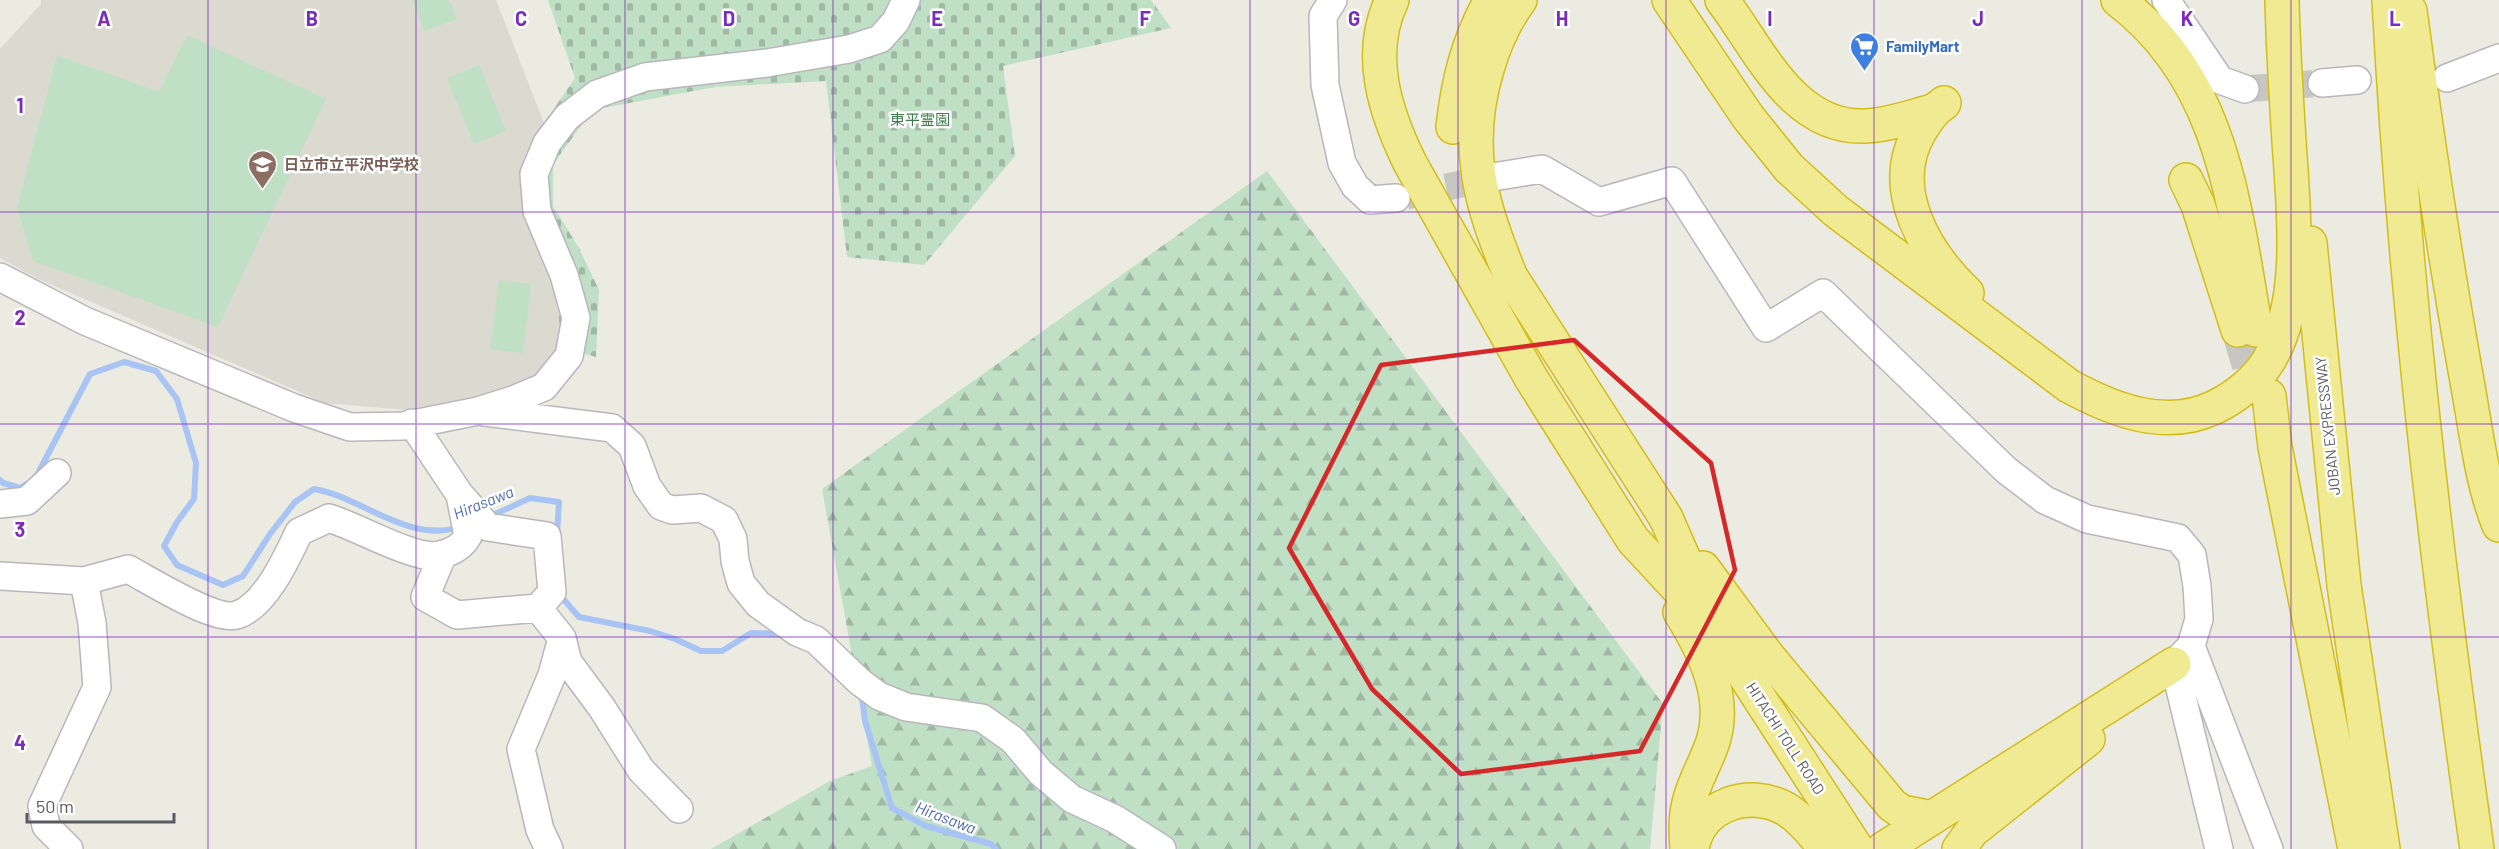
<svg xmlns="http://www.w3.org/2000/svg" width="2499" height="849" font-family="Barlow,'Noto Sans JP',sans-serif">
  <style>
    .education { fill: #dadad0 }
    .forest { fill: url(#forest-firs) }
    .cemetery { fill: url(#cemetery-stones) }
    .pitch { fill: #c0e0c6 }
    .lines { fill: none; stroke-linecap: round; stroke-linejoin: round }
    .stream { stroke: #a7c4f5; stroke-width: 6 }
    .minor-tunnel { stroke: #c7c7c1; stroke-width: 27; stroke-dasharray: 27 14; stroke-linecap: butt }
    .highway-tunnel { stroke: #c7c7c1; stroke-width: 33; stroke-dasharray: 33 16; stroke-linecap: butt }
    .minor-casing { stroke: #b7b7bc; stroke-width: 30 }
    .highway-casing { stroke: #d3bd19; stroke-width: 36 }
    .minor { stroke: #fff; stroke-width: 27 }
    .highway { stroke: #f0eb93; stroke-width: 33 }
    .marked { fill: none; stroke: #d62828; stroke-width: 4.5; stroke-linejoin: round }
    .grid { fill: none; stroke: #7b2cbf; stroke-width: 1.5; stroke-opacity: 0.55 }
    .labels { text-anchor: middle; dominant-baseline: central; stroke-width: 5; stroke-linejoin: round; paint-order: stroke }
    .shop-label { font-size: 15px; font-weight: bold; fill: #366cbe; stroke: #fff; text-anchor: start }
    .park-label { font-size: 15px; fill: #3d7c4c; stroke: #fff }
    .education-label { font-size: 15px; font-weight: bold; fill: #785e54; stroke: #fff; text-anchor: start }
    .street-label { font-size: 15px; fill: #5a5b60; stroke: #fff }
    .water-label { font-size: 16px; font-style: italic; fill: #4e6cb4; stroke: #fff }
    .grid-label { font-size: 20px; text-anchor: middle; font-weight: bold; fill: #7b2cbf; stroke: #fff; stroke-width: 5; stroke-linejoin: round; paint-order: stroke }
  </style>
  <defs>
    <pattern id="forest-firs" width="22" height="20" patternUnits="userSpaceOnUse" patternTransform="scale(1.5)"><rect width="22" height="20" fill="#c0e0c6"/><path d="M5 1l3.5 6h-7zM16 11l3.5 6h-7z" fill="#9fb9a4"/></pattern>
    <pattern id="cemetery-stones" width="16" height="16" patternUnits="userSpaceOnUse" patternTransform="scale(1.5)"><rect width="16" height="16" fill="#c0e0c6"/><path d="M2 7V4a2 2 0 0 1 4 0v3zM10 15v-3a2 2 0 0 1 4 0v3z" fill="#9fb9a4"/></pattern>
  </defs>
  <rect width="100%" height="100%" fill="#ebebe1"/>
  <path class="education" d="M41,0H496L544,123L525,164L526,213L559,303V347L532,381L515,388L406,410L325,403L36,278L0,258V49L41,4Z"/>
  <path class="forest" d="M1267,171L1663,704L1650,849H711L830,781L872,766L822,489Z"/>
  <path class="cemetery" d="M548,0H1151L1171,28L1003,66L1015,156L924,265L847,257L826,81L715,87L592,110L553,165V206L579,248L599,290L596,357L559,347V303L526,213L525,164L544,123L575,78Z"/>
  <path class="pitch" d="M412,0H449L457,19L425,31Z
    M187,35L326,99L218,327L33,261L17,208L57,55L159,92Z
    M479,65L506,131L474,144L447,78Z
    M499,280L531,284L523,353L490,349Z"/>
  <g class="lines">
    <path class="stream" d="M0,480L3,483L20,488L35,479L90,374L124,362L156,371L177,399L196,463L194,499L177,522L164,546L177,565L223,585L243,576L270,534L295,502L314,489C362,497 408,544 460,527
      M489,517L530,498L559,502L557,534
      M559,594L579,617L650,631L675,639L701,651H722L751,633L783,634
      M858,694L862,698L865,721L892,808L926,826L991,844L996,849"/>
    <path class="minor-tunnel" d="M2245,89L2322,83
      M1406,196L1493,177"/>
    <path class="highway-tunnel" d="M2239,334L2259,401"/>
    <defs>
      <path id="minor" d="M1333,0L1323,16L1325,85L1342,163L1355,186L1370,200L1396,198
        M2166,0L2220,80L2245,89
        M2447,78L2499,58
        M2322,83L2357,80
        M1493,177L1542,169L1599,202L1672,181L1766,328L1823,293L2006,470L2045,500L2087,519L2178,538L2192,555L2197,586L2199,619L2191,646L2174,664L2219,849
        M0,277L85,321L294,408L350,427L403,426L478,411L513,400L544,387L569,356L576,318L564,275L537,211L534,174L547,143L567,117L597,94L645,77L767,63L849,49L880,39L896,21L906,0
        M485,412L612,428L632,446L647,486L661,506L672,510L701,508L724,520L733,539L735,561L741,583L758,604L797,632L816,640L860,682L879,696L906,707L982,718L1013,740L1041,773L1072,799L1115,819L1162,849
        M0,504L27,501L57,473
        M443,554L425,597L457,615L538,608L552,592L547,536L488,527L463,498
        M0,576L84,581
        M538,608L562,638L552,675L521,749L540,830L549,849
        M562,638L568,662L602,708L641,770L679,809
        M2191,646L2269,849
        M69,849L46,826L42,806L97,687L92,623L84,581L128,569C149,580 215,622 237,615C265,606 287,558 299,532L329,518C359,528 391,547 420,554C438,559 459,552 468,536L460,495L412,423"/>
      <path id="highway" d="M1392,0C1366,54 1385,112 1410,163L1531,378L1633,540L1697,609
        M1520,0C1505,20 1495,43 1488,66C1463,146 1480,203 1511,277L1666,518L1714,628L1857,849
        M1669,0L1748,117L1789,168L1836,211L2069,386C2113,410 2166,431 2215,407C2236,397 2257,380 2269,360C2305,301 2293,206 2289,141C2286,94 2283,47 2282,0
        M1722,0C1759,48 1792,129 1865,126C1889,125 1910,117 1933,111
        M2118,0C2225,81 2234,207 2256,330
        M2389,0C2404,284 2437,567 2477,849
        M2410,11C2426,131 2444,251 2465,370C2474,416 2481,483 2499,525
        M1944,103C1932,111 1927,120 1920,131C1886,188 1925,253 1967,293
        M1453,127C1458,81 1468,41 1491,0
        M2186,180L2198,205L2238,330
        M2310,243L2344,585L2383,849
        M2269,396L2275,447L2355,849
        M1703,568L1767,655L1892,805L1902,812L1932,818
        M1680,612C1703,649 1726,694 1714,738C1708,760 1694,780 1689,803C1685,818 1686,834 1687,849
        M1692,849C1699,805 1749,788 1786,809C1802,819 1814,834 1825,849
        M1883,849L2174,664
        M1959,849L1972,831L2088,739"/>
    </defs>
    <use href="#minor" class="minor-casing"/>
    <use href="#highway" class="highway-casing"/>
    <use href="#minor" class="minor"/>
    <use href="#highway" class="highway"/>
  </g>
  <path class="marked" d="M1574,340L1711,463L1735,570L1640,751L1461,774L1372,689L1289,548L1381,365Z"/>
  <path class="grid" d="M208,0V849M416,0V849M625,0V849M833,0V849M1041,0V849M1250,0V849M1458,0V849M1666,0V849M1874,0V849M2082,0V849M2291,0V849M0,212H2499M0,424H2499M0,637H2499"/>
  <defs>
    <symbol id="supermarket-pin" viewBox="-11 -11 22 30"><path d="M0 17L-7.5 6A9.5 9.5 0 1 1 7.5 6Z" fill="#3f7fe0" stroke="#fff"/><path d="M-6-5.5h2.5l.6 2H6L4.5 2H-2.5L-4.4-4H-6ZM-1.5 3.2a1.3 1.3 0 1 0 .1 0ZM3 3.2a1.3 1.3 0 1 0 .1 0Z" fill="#fff"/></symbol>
    <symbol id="school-pin" viewBox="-11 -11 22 30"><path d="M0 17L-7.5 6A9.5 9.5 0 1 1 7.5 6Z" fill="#8d6e63" stroke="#fff"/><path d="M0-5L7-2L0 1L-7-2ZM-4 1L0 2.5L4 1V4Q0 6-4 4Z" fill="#fff"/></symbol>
  </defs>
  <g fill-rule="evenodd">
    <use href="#supermarket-pin" x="1848" y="30" width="33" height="45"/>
    <use href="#school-pin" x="246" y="148" width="33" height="45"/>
  </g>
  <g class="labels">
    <g class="shop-label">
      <text x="1886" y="46">FamilyMart</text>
    </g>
    <g class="park-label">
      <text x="920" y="119">東平霊園</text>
    </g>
    <g class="education-label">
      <text x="284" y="164">日立市立平沢中学校</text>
    </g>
    <g class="street-label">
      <text transform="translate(2327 426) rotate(-96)">JOBAN EXPRESSWAY</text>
      <text transform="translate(1786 738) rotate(57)">HITACHI TOLL ROAD</text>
    </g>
    <g class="water-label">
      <text transform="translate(483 502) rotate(-22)">Hirasawa</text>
      <text transform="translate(946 817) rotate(21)">Hirasawa</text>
    </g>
  </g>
  <g class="grid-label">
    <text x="104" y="26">A</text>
    <text x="312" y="26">B</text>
    <text x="521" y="26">C</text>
    <text x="729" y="26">D</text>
    <text x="937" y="26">E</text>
    <text x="1145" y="26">F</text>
    <text x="1354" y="26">G</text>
    <text x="1562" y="26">H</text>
    <text x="1770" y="26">I</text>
    <text x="1978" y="26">J</text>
    <text x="2187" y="26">K</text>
    <text x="2395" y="26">L</text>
    <text x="20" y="113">1</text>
    <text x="20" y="325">2</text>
    <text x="20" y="537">3</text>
    <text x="20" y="750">4</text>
  </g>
  <path d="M27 813v9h147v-9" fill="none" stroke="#5a5b60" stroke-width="3"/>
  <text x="36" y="813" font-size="18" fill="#5a5b60" stroke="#ffffff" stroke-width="4.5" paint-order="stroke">50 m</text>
</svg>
